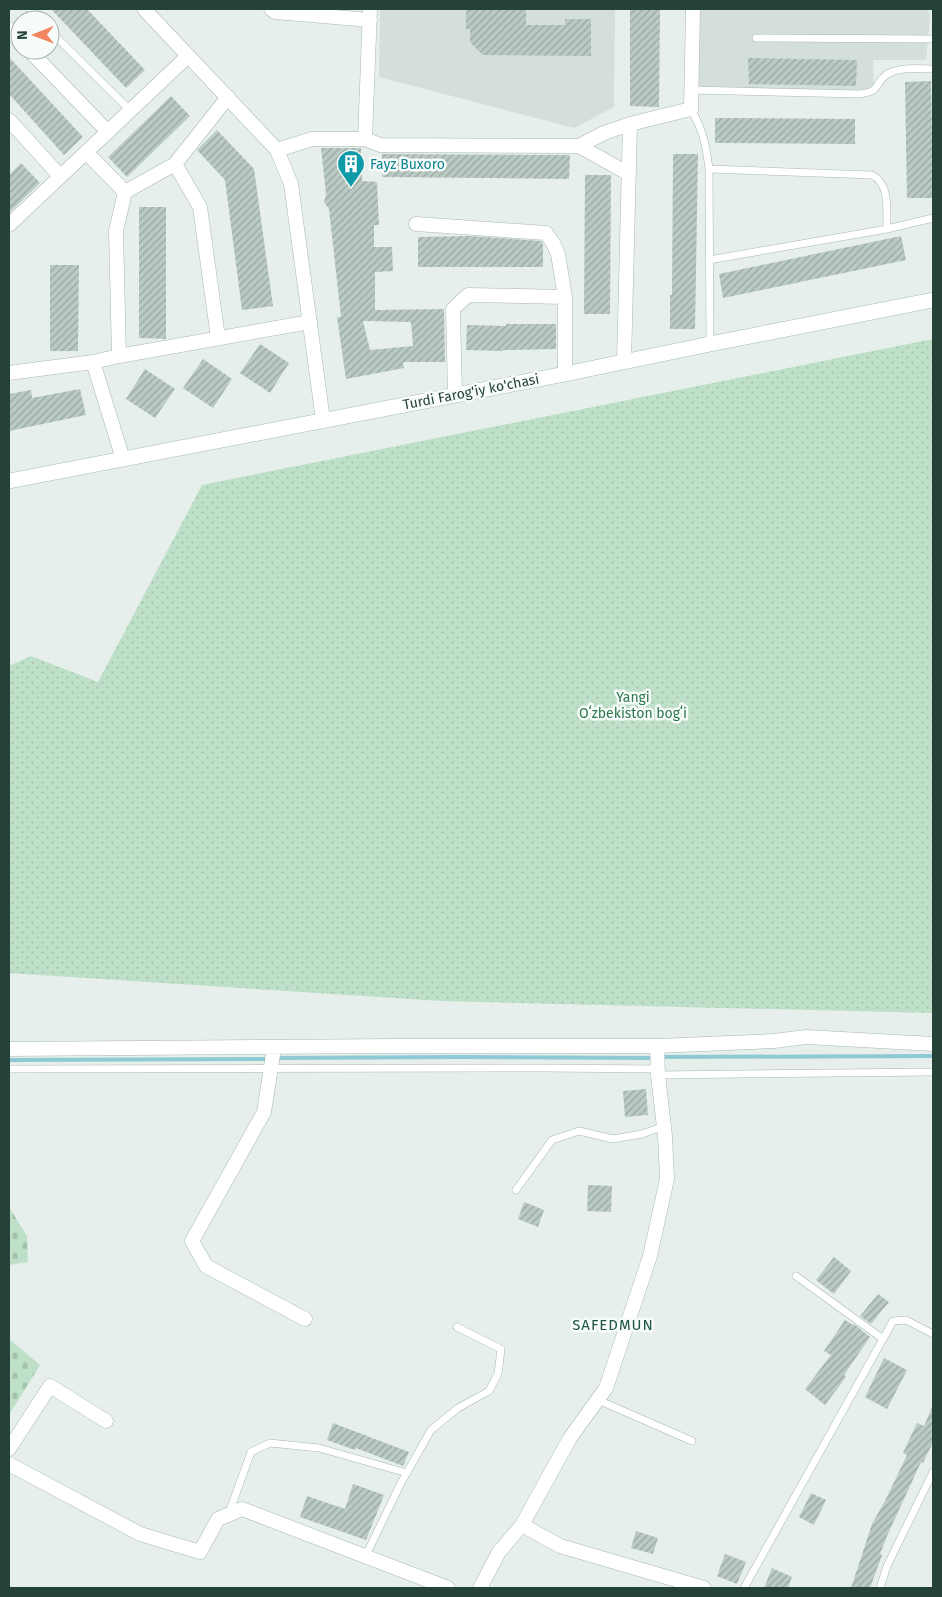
<svg xmlns="http://www.w3.org/2000/svg" width="942" height="1597" font-family="'Fira Sans',sans-serif">
  <style>
    .built { fill: #d4dfda }
    .cemetery { fill: url(#cemetery-stones) }
    .park { fill: url(#park-dots) }
    .lines { fill: none; stroke-linecap: round; stroke-linejoin: round }
    .stream { stroke: #8ec9d4; stroke-width: 4 }
    .building { fill: url(#building-hatch); fill-rule: evenodd }
    .service-casing { stroke: #a8b8b2; stroke-width: 8 }
    .minor-casing { stroke: #a8b8b2; stroke-width: 15 }
    .secondary-casing { stroke: #a4bbb3; stroke-width: 16 }
    .service { stroke: #fff; stroke-width: 7 }
    .minor { stroke: #fff; stroke-width: 14 }
    .secondary { stroke: #fff; stroke-width: 15 }
    .labels { text-anchor: middle; dominant-baseline: central; stroke-width: 5; stroke-linejoin: round; paint-order: stroke }
    .culture-label { font-size: 14px; fill: #0d838f; stroke: #f7fbf9; text-anchor: start }
    .street-label { font-size: 14px; fill: #24423a; stroke: #f7fbf9 }
    .park-label { font-size: 14px; fill: #2d7a4b; stroke: #f7fbf9 }
    .neighbourhood-label { font-size: 15px; letter-spacing: 1px; fill: #1f5548; stroke: #f7fbf9 }
  </style>
  <defs>
    <pattern id="cemetery-stones" width="16" height="16" patternUnits="userSpaceOnUse" patternTransform="scale(1.25)"><rect width="16" height="16" fill="#bfe0c8"/><path d="M2 7V4a2 2 0 0 1 4 0v3zM10 15v-3a2 2 0 0 1 4 0v3z" fill="#a4c1ad"/></pattern>
    <pattern id="park-dots" width="8" height="8" patternUnits="userSpaceOnUse" patternTransform="scale(1.25)"><rect width="8" height="8" fill="#bfe0c8"/><path d="M2 2h.1M6 6h.1" fill="none" stroke="#a4c1ad" stroke-width="1.8" stroke-linecap="round"/></pattern>
    <pattern id="building-hatch" width="6" height="6" patternUnits="userSpaceOnUse" patternTransform="scale(1.25)"><rect width="6" height="6" fill="#bbcac4"/><path d="M-1 1l2-2M0 6l6-6M5 7l2-2" fill="none" stroke="#98a6a0"/></pattern>
  </defs>
  <rect width="100%" height="100%" fill="#e6efeb"/>
  <path class="built" d="M380,9H615L614,107L574,128L379,77Z
    M698,9H928L930,17L926,60H873L874,90H696Z"/>
  <path class="cemetery" d="M9,1207L27,1236L28,1262L9,1265Z
    M9,1339L40,1365L9,1415Z"/>
  <path class="park" d="M933,339V1013L441,1001L9,973V666L31,656L98,682L202,485Z"/>
  <g class="lines">
    <path class="stream" d="M661,1057L933,1056
      M276,1058L459,1057L654,1058
      M9,1060L269,1059"/>
  </g>
  <path class="building" d="M51,9H87L145,70L126,88Z
    M466,9H526V25H565V19H591V56L483,55L470,42V29H466Z
    M630,9H660L659,107L630,106Z
    M9,57L83,137L64,155L9,94Z
    M748,58L857,60L856,86L749,84Z
    M931,81L933,198H907L905,82Z
    M171,96L190,116L127,177L108,157Z
    M715,118L855,119V144L715,143Z
    M217,130L254,169L273,306L242,310L225,180L197,150Z
    M321,148H361L362,181L377,182L379,225H374V247H392L393,271L375,272V310L444,309L445,362H403L404,368L346,379L337,317H341L329,209L324,202L326,194ZM363,321L411,322L413,346L370,350Z
    M382,154L570,155L569,179L382,177Z
    M673,154H698L695,329H670V295H672Z
    M21,163L40,183L9,213V175Z
    M585,175H611L610,314H584Z
    M139,207H166V339L139,338Z
    M470,236L541,241L543,244V267H418V237Z
    M901,236L906,260L723,298L719,274Z
    M50,265H79L78,351H50Z
    M506,324H556V349L503,350V351L466,350L467,325L506,326Z
    M260,344L289,363L270,393L240,373Z
    M203,359L232,379L213,408L183,388Z
    M145,369L175,389L155,418L126,399Z
    M80,389L86,415L9,431V394L31,390L32,398Z
    M646,1089L648,1115L625,1117L623,1091Z
    M588,1185L612,1186L611,1212L587,1211Z
    M524,1202L544,1210L538,1227L518,1219Z
    M834,1257L851,1271L834,1294L816,1280Z
    M878,1294L889,1302L871,1324L860,1316Z
    M845,1320L853,1325L854,1324L870,1337L844,1375L846,1377L825,1405L805,1389L831,1355L824,1351Z
    M884,1358L907,1370L887,1409L865,1397Z
    M933,1405V1442L923,1463L921,1462L887,1536L880,1554L882,1555L870,1588H851L872,1524L886,1499L907,1455L903,1453L917,1423L924,1426Z
    M333,1423L409,1452L403,1466L356,1448L355,1450L327,1440Z
    M353,1484L384,1495L366,1540L300,1517L307,1496L345,1509Z
    M811,1493L826,1500L814,1525L799,1517Z
    M636,1531L658,1538L653,1554L631,1548Z
    M725,1554L746,1562L737,1584L717,1576Z
    M772,1568L792,1577L788,1588H764Z"/>
  <g class="lines">
    <defs>
      <path id="service" d="M30,9L40,20
        M50,31L130,110
        M756,38L933,39
        M691,90L858,94C883,91 872,86 886,75C899,66 919,69 933,69
        M691,109C703,131 706,144 709,169
        M709,260L887,229L933,218
        M710,344L709,169L872,175C891,185 886,211 887,229
        M9,1069L544,1068L658,1069
        M658,1075L933,1072
        M516,1190L552,1140L579,1131L613,1139L642,1134L664,1126
        M796,1276L883,1339
        M598,1400L692,1441
        M229,1513L251,1452L270,1443L319,1448L407,1473
        M365,1557L401,1483L431,1430L458,1408L489,1391L498,1374L501,1349L457,1327
        M744,1588L893,1321L906,1320L933,1334
        M880,1588L887,1566L933,1472"/>
      <path id="minor" d="M144,9L277,150L291,184L323,420
        M271,9L275,12L370,20
        M9,29L20,41
        M29,50L108,132
        M9,120L60,176
        M365,139L370,9
        M579,146L629,174
        M277,150L312,139H365L380,145L579,146L604,133L630,124
        M86,152L125,192
        M175,164L200,207L218,338
        M416,224L546,233L553,243L558,254L565,297V374
        M9,225L188,56
        M119,356L116,231L125,192L175,164L228,97
        M624,362L630,124L691,109L693,9
        M9,373L93,362
        M455,395L453,309L468,295L565,297
        M123,459L93,362L119,356L310,322
        M657,1046L658,1075L665,1136L667,1179L650,1256L606,1388L570,1438L522,1525L560,1546L704,1588
        M274,1048L264,1112L192,1241L206,1266L305,1319
        M9,1049L395,1046H657L774,1041L806,1037L933,1044
        M9,1449L50,1386L106,1421
        M9,1464L140,1534L200,1552L218,1519L242,1509L448,1588
        M480,1588L499,1552L522,1525"/>
      <path id="secondary" d="M9,481L565,374L710,344L933,300"/>
    </defs>
    <use href="#service" class="service-casing"/>
    <use href="#minor" class="minor-casing"/>
    <use href="#secondary" class="secondary-casing"/>
    <use href="#service" class="service"/>
    <use href="#minor" class="minor"/>
    <use href="#secondary" class="secondary"/>
  </g>
  <defs>
    <symbol id="building-pin" viewBox="-11 -11 22 30"><path d="M0 17L-7.5 6A9.5 9.5 0 1 1 7.5 6Z" fill="#0f9aa8" stroke="#f7fbf9"/><path d="M-4-6H4V6H1V3H-1V6H-4ZM-2.5-4.3h1.7v1.8h-1.7ZM.8-4.3h1.7v1.8H.8ZM-2.5-1h1.7V.8h-1.7ZM.8-1h1.7V.8H.8Z" fill="#fff"/></symbol>
  </defs>
  <g fill-rule="evenodd">
    <use href="#building-pin" x="335" y="148" width="32" height="43"/>
  </g>
  <g class="labels">
    <g class="culture-label">
      <text x="370" y="164">Fayz Buxoro</text>
    </g>
    <g class="street-label">
      <text transform="translate(471 392) rotate(-11)">Turdi Farog'iy ko'chasi</text>
    </g>
    <g class="park-label">
      <text x="633" y="697">Yangi<tspan x="633" dy="16">Oʻzbekiston bogʻi</tspan></text>
    </g>
    <g class="neighbourhood-label">
      <text x="613" y="1325">SAFEDMUN</text>
    </g>
  </g>
  <rect width="942" height="1597" fill="none" stroke="#24423a" stroke-width="20"/>
  <g transform="translate(35 35) rotate(269)"><circle r="24" fill="#f7fbf9" stroke="#a3b1ad"/>
  <path d="M0-4L9 19L0 12L-9 19Z" fill="#f4845f"/>
  <text y="-8" font-size="14" font-weight="bold" text-anchor="middle" fill="#24423a">N</text>
  </g>
</svg>
